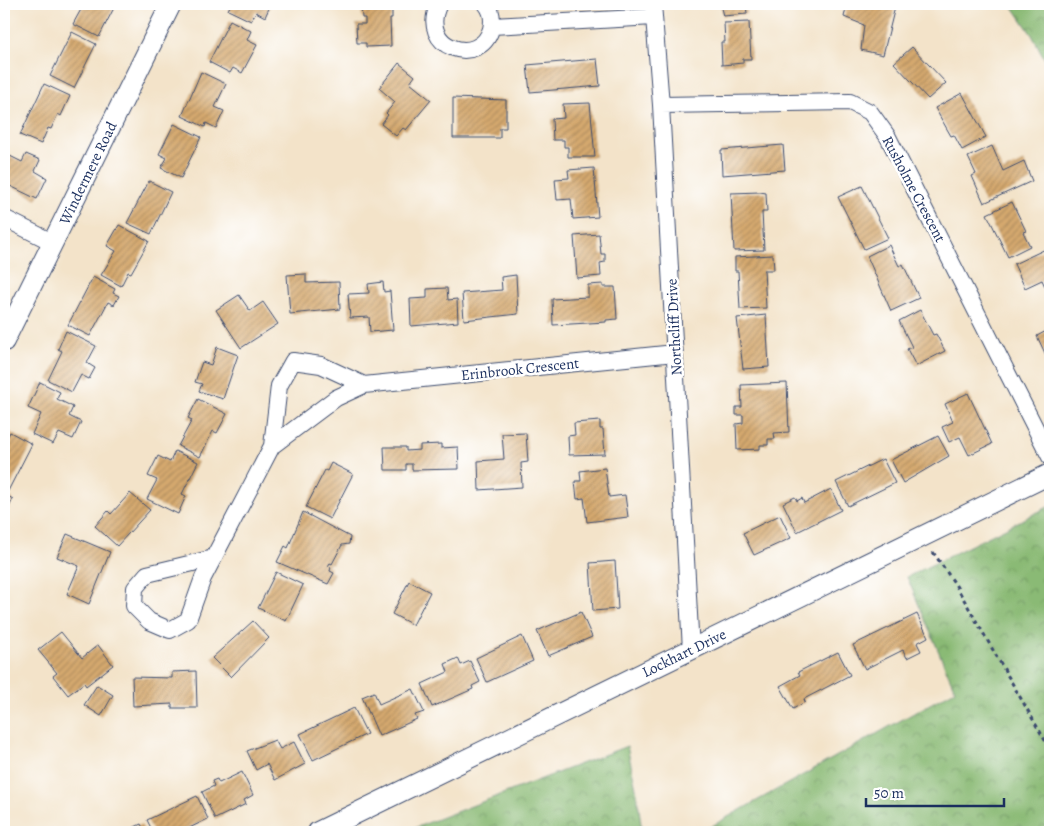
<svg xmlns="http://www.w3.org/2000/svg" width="1054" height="836" font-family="Alegreya,serif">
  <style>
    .forest { fill: url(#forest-crowns); stroke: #527469 }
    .building { fill: url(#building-hatch) }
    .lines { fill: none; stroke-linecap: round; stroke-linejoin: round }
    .minor-casing { stroke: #3b4a6e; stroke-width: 18 }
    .tertiary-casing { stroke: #3b4a6e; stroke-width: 22 }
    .path { stroke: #3b4a6e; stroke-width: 3; stroke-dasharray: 4 4; stroke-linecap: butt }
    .minor { stroke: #fff; stroke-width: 16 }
    .tertiary { stroke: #fff; stroke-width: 20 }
    .labels { text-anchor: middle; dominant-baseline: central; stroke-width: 5; stroke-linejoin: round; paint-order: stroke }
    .street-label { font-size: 15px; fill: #1b2f5e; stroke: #fff }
  </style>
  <defs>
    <pattern id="forest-crowns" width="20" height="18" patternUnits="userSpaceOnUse" patternTransform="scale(1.25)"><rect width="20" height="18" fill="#8aba74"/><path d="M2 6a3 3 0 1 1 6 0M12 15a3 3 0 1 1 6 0" fill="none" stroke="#709862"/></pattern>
    <pattern id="building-hatch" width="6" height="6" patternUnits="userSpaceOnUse" patternTransform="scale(1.25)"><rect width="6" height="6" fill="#d5a96e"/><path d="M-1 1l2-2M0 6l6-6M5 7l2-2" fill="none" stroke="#ac8a5e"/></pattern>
  </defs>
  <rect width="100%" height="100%" fill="#fff"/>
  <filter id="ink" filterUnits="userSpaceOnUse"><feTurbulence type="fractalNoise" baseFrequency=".02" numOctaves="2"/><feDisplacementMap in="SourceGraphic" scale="10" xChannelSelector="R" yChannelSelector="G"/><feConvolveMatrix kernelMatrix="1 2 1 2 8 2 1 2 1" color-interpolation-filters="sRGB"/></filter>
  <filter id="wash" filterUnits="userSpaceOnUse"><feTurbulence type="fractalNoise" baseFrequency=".0096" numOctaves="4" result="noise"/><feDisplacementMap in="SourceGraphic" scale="20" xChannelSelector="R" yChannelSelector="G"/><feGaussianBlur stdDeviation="1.12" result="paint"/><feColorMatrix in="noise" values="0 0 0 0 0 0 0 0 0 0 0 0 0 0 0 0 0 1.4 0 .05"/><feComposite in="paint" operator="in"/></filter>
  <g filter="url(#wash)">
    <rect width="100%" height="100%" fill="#f3e3c9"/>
    <path class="forest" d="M1011,4H1050V69L1032,35Z
      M1050,506V832H701L955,690L907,577Z
      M627,746L637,793L642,832H404Z"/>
    <g id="blocks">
      <path class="building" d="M84,4H116L99,37L73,24Z
        M231,4H271L265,17L256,12L251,21L228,10Z
        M361,4H392V18H390L391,46L366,47V43H357L356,24H365V18H362Z
        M720,4H746L747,14L723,16Z
        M847,4H881L895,7L883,55L861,50L864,25L844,17Z
        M230,20L251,31L247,40L257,45L242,73L233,68L230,73L209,62Z
        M749,22L751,59H743V63L722,65L721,42H725L724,23Z
        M72,32L96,44L74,88L50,76Z
        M912,47L946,83L928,99L894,63Z
        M597,59L600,86L530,92L527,65Z
        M399,63L415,76L410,83L431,100L406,130L403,128L396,136L381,124L388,115L386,113L395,102L379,88Z
        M201,72L226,84L215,107L224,111L216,128L206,123L205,127L182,116Z
        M44,84L70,96L61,116L58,114L51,129L48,128L41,144L20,135Z
        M962,93L986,137L962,150L954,135L951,136L935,108Z
        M453,98L506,100V128H500V138H453Z
        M590,103L595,157H568V147H564V140H553L552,119L564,118L563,104Z
        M174,124L201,137L181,178L161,168L167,158L159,154Z
        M783,145L785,170L722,175L721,150Z
        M992,146L1003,171L1024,161L1032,181L984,203L972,176L976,174L968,157Z
        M4,153L22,162L26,154L40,160L35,171L47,178L37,199L4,183Z
        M594,168L598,217L573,219L571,199L557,200L555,179L569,178L568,170Z
        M149,181L171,192L151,234L127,223Z
        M862,186L888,238L864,249L838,197Z
        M760,192L766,193L767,212H762L764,250L734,251L731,193Z
        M1012,202L1026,231L1023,232L1030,246L1008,257L987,214Z
        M119,225L149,241L131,273L128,272L121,286L101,275L116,251L107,246Z
        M599,234L601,254H605V262L600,263L601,276L577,278L574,236Z
        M889,245L899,266L903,264L919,298L891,311L867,256Z
        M1050,247V297L1042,280L1025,288L1014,264Z
        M773,255L774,270H764L766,308L740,309L738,271H735V257Z
        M306,274V283L339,282L340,309L290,314L287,275Z
        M516,275L518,314L464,320L462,293L502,290L501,277Z
        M93,277L115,289L113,293L119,296L114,305L108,302L90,336L68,325Z
        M383,282L384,292L390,291L393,330L370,332L369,317L350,318L348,294L369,293L368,284Z
        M603,284V287H615L617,319L606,320V322L553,325L552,299L588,297V285Z
        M447,288L448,300L457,299L458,322L411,326L410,299L427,298V289Z
        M239,295L250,311L263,302L278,324L241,348L216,310Z
        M920,310L933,335L936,334L945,351L916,366L907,349L912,347L899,321Z
        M766,315L769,367L743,369L737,318Z
        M1050,329V364L1037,336Z
        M66,331L96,346L87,363L95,368L89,379L81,375L72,392L48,380L62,351L58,349Z
        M217,347L238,355L223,399L199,391L202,384L195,382L202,362L211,365Z
        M40,382L60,392L57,399L73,407L69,416L81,422L73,439L59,433L53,444L32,434L41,414L28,408Z
        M787,383L789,432L774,433L775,439H768V445H760V449L737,450L736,424L743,423V415H736V407H742L741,385Z
        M968,393L992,444L969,455L960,437L949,442L942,427L953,422L945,404Z
        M198,399L227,414L217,433L213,431L200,457L178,446L192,420L188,418Z
        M600,421V429H603L605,454L569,455L568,436L575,435L574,423Z
        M10,432L32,444L8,491L4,489V443Z
        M526,433L528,462L521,463L522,487L479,490L478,461L504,459L502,434Z
        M938,436L949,456L903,483L891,460Z
        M441,444V448L458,447L459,469L412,470V464H406V470H385L384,447H406V451L420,450V445Z
        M175,451L198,462L182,494L186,496L178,514L147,499L157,480L148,476L158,456L170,462Z
        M883,459L895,483L848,506L836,482Z
        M331,463L353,474L330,519L306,507L325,470L327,471Z
        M605,468L609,497L625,495L628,517L587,522L584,498L577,499L575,481H581L580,471Z
        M831,489L841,510L797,532L783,503L795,497L797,501L802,498L804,503Z
        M130,493L150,510L117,546L95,526L108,511L111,514Z
        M4,494L13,499L4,517Z
        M303,512L350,537L349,544L342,545L332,564L330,563L328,566L331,567L330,571L334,573L328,584L277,562L285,546L288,548Z
        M780,515L791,538L754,555L743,533Z
        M67,534L110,552L89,604L67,594L79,566L57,557Z
        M615,561L618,609L593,611L590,563Z
        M276,572L303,585L286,621L258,608Z
        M409,581L430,592L413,625L392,614Z
        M581,612L592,637L548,656L537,631Z
        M917,614L928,637L917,643L921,651L907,658L903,650L865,669L853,645Z
        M253,621L269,638L231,677L212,658Z
        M61,632L82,658L98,645L113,665L86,686L84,683L68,695L53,676L57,673L38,650Z
        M522,636L533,661L487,682L476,658Z
        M838,652L850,675L804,699L805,702L793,709L780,686L800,675L798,672Z
        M458,658L461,665L470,661L480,682L472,686L473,689L432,707L422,684L448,672L445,664Z
        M196,671L197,708H172V704L133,706L132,677L172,678V672Z
        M97,685L113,695L101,716L84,705Z
        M413,689L424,712L415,715L417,719L379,736L362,697L374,692L379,704Z
        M354,708L367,734L313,760L300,734Z
        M275,740L280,749L294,742L305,764L275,780L267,764L256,770L247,751Z
        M242,772L253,795L244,800L246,804L215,819L202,792L214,786L212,781L217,779L219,783Z
        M197,796L208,819L181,832H153L147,820Z
        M141,824L145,832H124Z"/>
    </g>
  </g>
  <g filter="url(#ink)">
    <use href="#blocks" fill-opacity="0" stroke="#3b4a6e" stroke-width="1"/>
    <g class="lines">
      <defs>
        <path id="minor" d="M439,4C417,48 480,68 491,29C493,20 492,11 486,4
          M653,4L661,105L691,650
          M492,26L654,17
          M661,105L850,102L870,112L888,137L1050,457
          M4,218L54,243
          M272,446L336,398L364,385L675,353
          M214,558L147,574L135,588L134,606L149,621L170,630L188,620L203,578L272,446L279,386L293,361L321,365L364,385"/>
        <path id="tertiary" d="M4,341L171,4
          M318,832L1050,474"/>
      </defs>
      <use href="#minor" class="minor-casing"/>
      <use href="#tertiary" class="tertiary-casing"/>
      <path class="path" d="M933,552L955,584L1050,749"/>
      <use href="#minor" class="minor"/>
      <use href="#tertiary" class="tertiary"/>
    </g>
  </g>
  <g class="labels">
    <g class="street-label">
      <text transform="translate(88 173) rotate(-64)">Windermere Road</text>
      <text transform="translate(914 189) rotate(62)">Rusholme Crescent</text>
      <text transform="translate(674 327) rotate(-93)">Northcliff Drive</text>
      <text transform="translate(520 369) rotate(-6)">Erinbrook Crescent</text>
      <text transform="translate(684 653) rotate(-26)">Lockhart Drive</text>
    </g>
  </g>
  <rect width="1054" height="836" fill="none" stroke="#fff" stroke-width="20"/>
  <path d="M866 798v8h138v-8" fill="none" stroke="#1b2f5e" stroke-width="2.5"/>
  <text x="874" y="798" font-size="15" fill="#1b2f5e" stroke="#ffffff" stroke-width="4" paint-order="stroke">50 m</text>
</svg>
